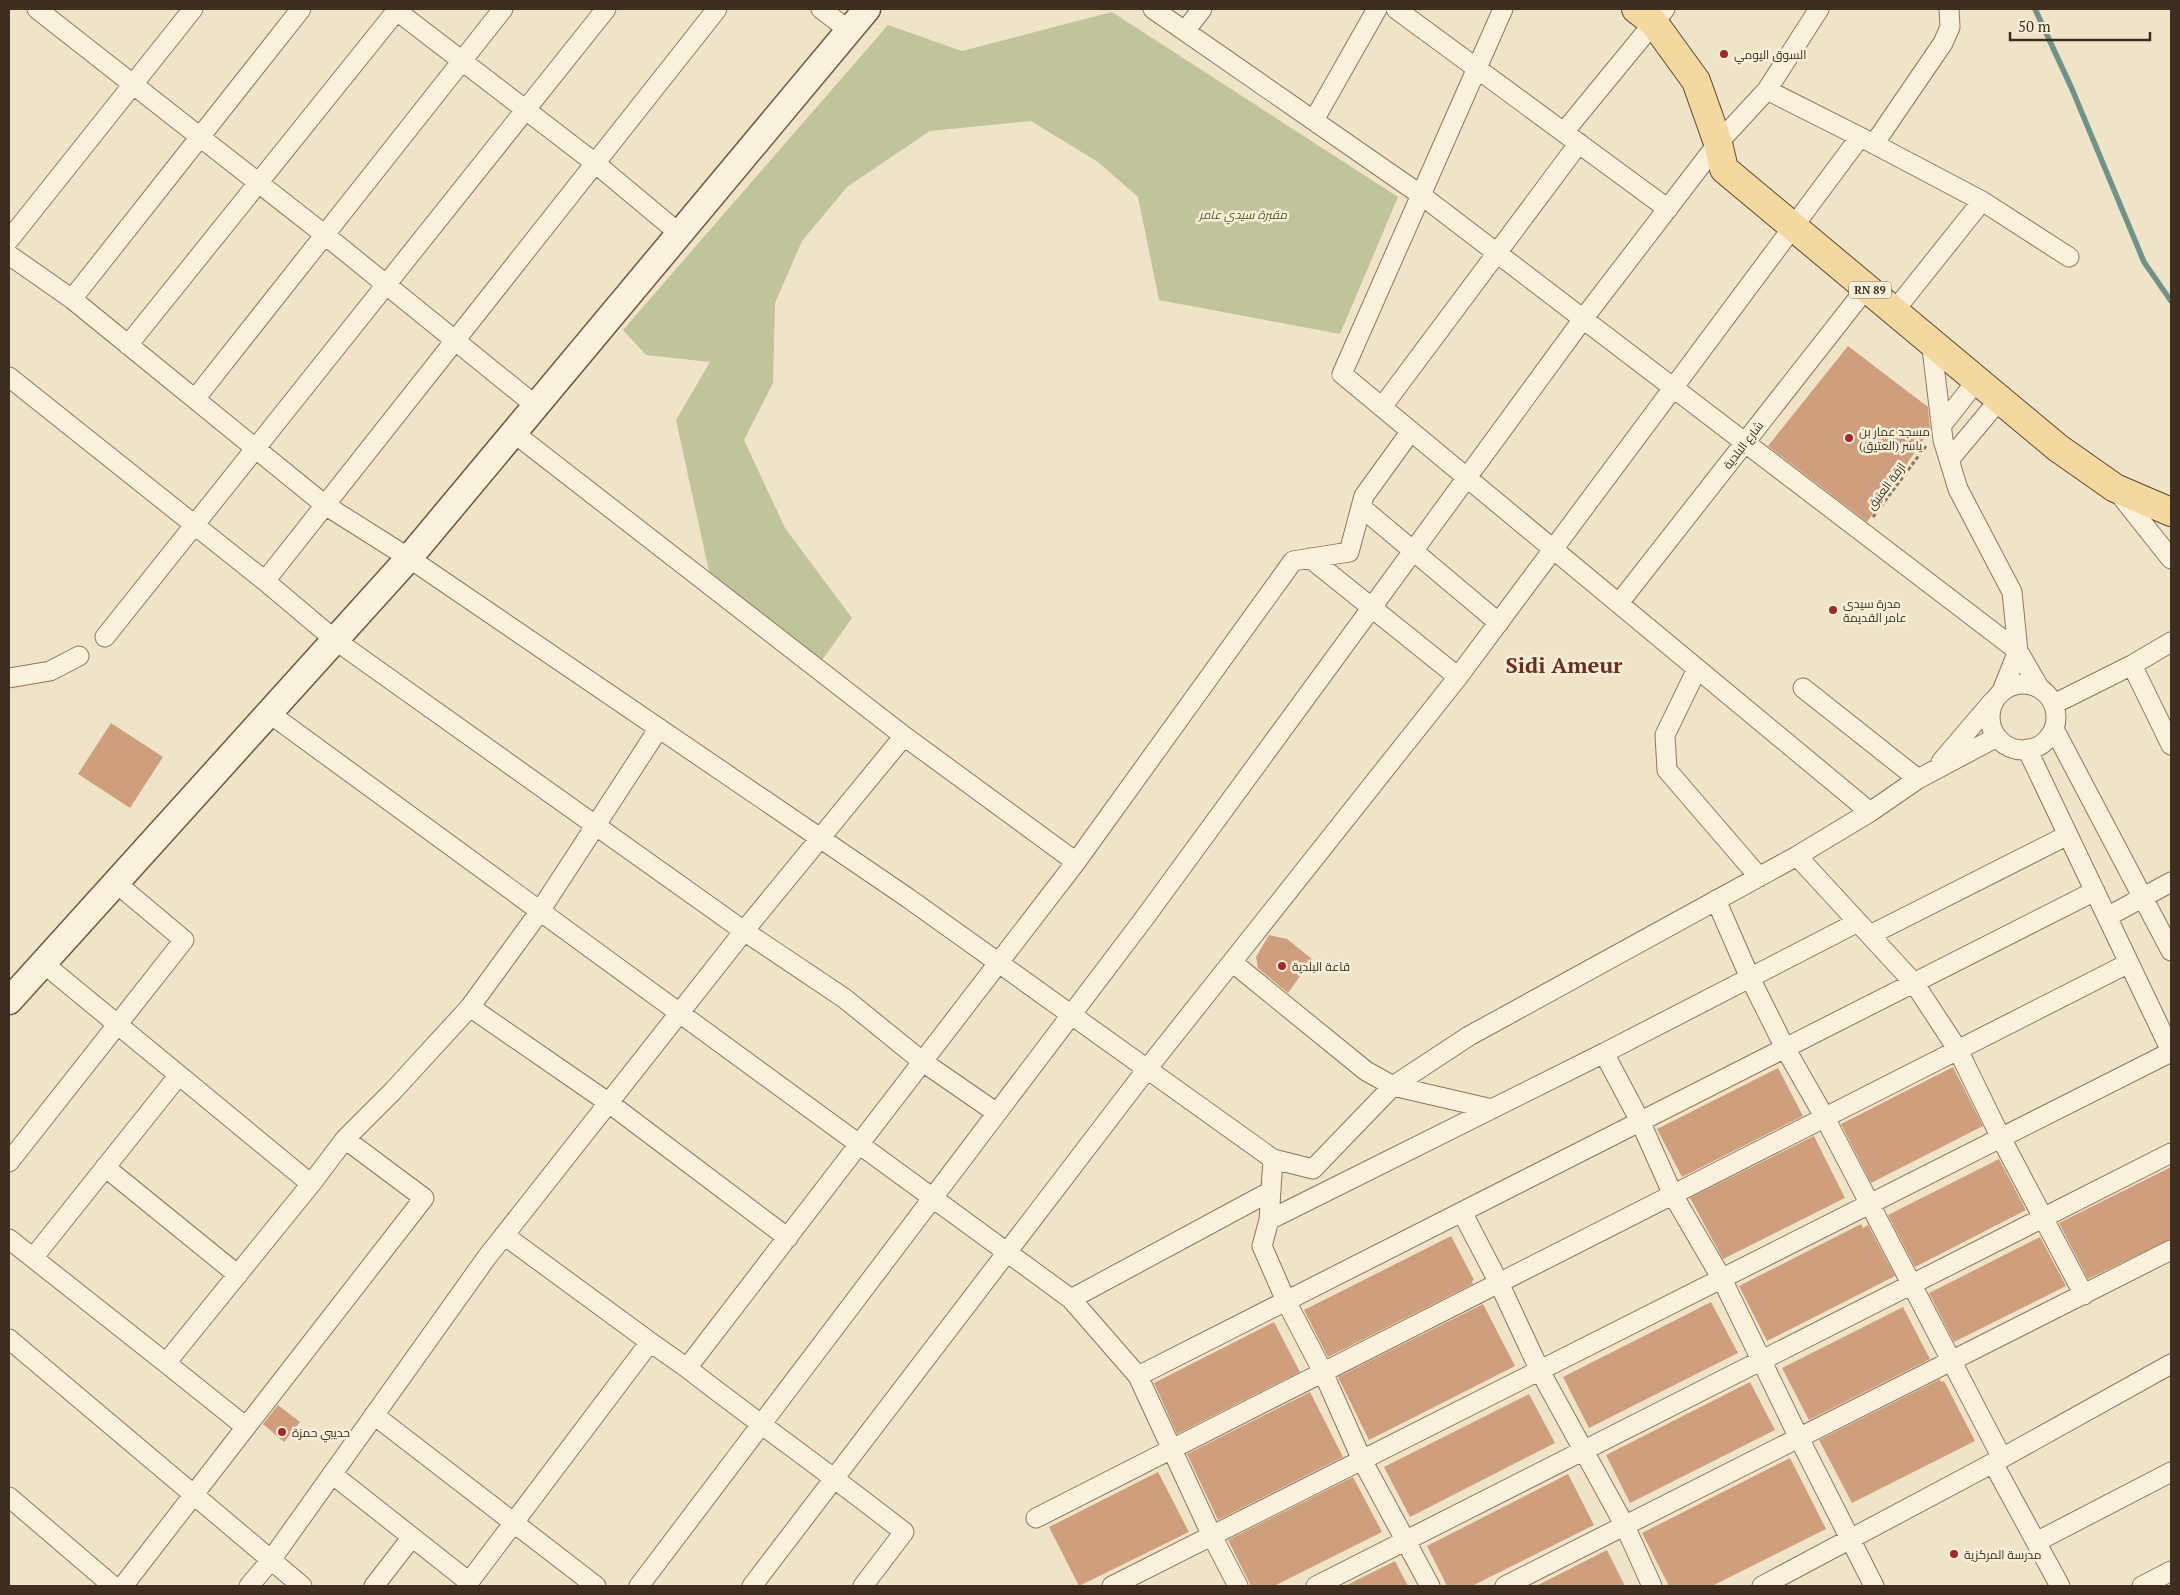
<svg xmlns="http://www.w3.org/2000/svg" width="2180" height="1595" font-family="'PT Serif',Cairo,serif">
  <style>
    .cemetery { fill: #bfc49a }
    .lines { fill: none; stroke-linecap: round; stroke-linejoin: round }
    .stream { stroke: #6f938a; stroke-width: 5.5 }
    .building { fill: #cf9f7d }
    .street-casing { stroke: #8d765c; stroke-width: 21 }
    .secondary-casing { stroke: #6f573f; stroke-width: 29 }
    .primary-casing { stroke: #5b4430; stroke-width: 30 }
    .path { stroke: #8d765c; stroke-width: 3; stroke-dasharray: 4 2.5; stroke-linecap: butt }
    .street { stroke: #faf1dc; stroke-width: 19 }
    .secondary { stroke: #faf1dc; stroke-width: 26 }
    .primary { stroke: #f3d9a0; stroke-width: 28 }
    .poi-dot { fill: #9e2a2b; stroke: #f7eed8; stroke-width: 2 }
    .labels { text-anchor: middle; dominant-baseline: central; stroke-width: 5; stroke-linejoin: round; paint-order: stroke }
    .shield { fill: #f7eed8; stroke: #756857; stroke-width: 1 }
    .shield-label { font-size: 11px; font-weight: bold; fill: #3d2e20 }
    .poi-label { font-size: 12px; fill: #3d2e20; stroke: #f7eed8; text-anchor: start }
    .park-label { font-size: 12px; font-style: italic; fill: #4d5a26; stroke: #f7eed8 }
    .street-label { font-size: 12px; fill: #3d2e20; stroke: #f7eed8 }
    .town-label { font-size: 22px; font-weight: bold; fill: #6b2e1e; stroke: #f7eed8 }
  </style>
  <rect width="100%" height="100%" fill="#f0e4c8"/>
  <path class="cemetery" d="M1112,12L1398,197L1340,334L1159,300L1138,197L1098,162L1031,121L930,131L847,187L802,241L775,303L773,383L744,440L785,528L852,618L818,666L712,585L676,420L710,362L646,355L623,330L888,25L962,51Z"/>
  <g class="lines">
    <path class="stream" d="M2035,9L2072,89L2144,262L2171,301"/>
  </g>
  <path class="building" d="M1848,346L1928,407L1930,430L1867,522L1768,446Z
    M111,723L163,757L130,808L78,774Z
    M1269,935L1287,939L1312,959L1288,993L1258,968L1256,957Z
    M1953,1067L1983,1126L1871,1183L1841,1124Z
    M1778,1068L1803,1116L1682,1177L1657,1129Z
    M1814,1136L1845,1198L1723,1259L1690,1198Z
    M1999,1159L2026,1210L1915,1267L1888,1215Z
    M2171,1167V1239L2088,1279L2059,1223Z
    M1861,1224L1863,1228L1868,1225L1895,1276L1767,1341L1739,1286Z
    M1451,1236L1474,1280L1472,1281L1473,1284L1328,1357L1304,1310Z
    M2040,1237L2066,1286L1954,1342L1929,1293Z
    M1711,1302L1738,1353L1589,1428L1563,1377Z
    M1483,1304L1515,1366L1369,1440L1338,1377Z
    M1903,1307L1930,1359L1809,1420L1782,1368Z
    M1274,1322L1300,1372L1177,1434L1154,1383Z
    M1940,1379L1941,1382L1944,1381L1975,1441L1852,1503L1819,1440Z
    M1750,1382L1775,1430L1630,1503L1606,1455Z
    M1310,1392L1343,1457L1218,1520L1187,1454Z
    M1529,1394L1555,1443L1410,1517L1384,1467Z
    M278,1405L300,1422L284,1442L263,1424Z
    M1790,1458L1826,1529L1712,1586H1669L1642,1533Z
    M1158,1472L1189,1532L1079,1586L1049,1527Z
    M1568,1474L1594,1525L1472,1586H1447L1427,1546Z
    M1353,1477L1382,1532L1274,1586H1251L1228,1540Z
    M1607,1550L1625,1586H1536Z
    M1395,1561L1408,1586H1345Z"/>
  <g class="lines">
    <defs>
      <path id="street" d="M37,9L325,235L536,406
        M821,9L850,31
        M1153,9L1421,195L2018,651L2039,687
        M1396,9L1668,209
        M1503,9L1342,374L1870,812
        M397,11L595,163L680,234
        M1185,31L1202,9
        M1767,90L1874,144L1982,201L2069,257
        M1314,120L1377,9
        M1564,132L1665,9
        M1874,144L1943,43L1950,27L1949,9
        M9,240L193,9
        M9,255L72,299L325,505L409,558L908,898L1273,1159L1313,1169L1393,1086L1492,1109
        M72,299L301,9
        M1895,310L1982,201
        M1931,340L1943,440L1958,489L2012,592L2018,651L2002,691
        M128,345L398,9
        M9,377L265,581L335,640L744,931L844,998L923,1062L997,1113
        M195,399L503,9
        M1382,407L1579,143
        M1941,426L1978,379
        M514,433L904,736L1076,862L687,1368C759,1424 833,1476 904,1532L863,1586
        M1949,460L2000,399
        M2117,491L2171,559
        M1361,507L1499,623
        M1310,558L1458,677
        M265,581L717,9
        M1619,603L1867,287
        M105,637L606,9
        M2132,665L2171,745
        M1697,669L1665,735L1667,770L1759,877
        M9,678L50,671L79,656
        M1990 717a33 33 0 1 1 66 0a33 33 0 1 1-66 0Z
        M1803,688L1918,779
        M2054,704L2132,665L2171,642
        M269,713L1071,1299L1138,1376
        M2054,729L2171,951
        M1997,737L1918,779L1870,812L1797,856L1914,983L1958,1050L2001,1138L2084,1295
        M2027,749L2171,1051
        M1941,762L1993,701
        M1076,862L1293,561L1349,552L1364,496L1411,431
        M1716,900L1750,978L1785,1048L1825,1118L2002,1458
        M2107,917L2171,882
        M1858,922L1604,1053L1640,1121L1673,1195L1722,1279L1799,1438L1874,1586
        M1870,935L2068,835
        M1232,962L1458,677L1860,137
        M470,1007L609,1103L788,1238
        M345,1139L393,1091L470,1007L540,911L659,728
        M1273,1159L1269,1220L1604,1053
        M9,1162L184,940L116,883
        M105,1167L238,1275
        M1462,1212L1499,1283L1540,1371L1625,1526L1652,1586
        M1269,1220L1262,1246L1286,1301L1323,1372L1362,1460L1430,1586
        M504,1235L650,1342
        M9,1239L166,1363L311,1184L43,963
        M33,1258L179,1075
        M1071,1299L1271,1191
        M9,1339L302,1586
        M374,1415L596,1586
        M246,1427L424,1198L345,1139L311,1184
        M1993,1463L2060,1586
        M332,1474L469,1582
        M9,1497L113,1586
        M1036,1518L2129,963
        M2036,1542L2171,1472
        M123,1586L246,1427L166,1363
        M249,1586L271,1560L487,1257L744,931L904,736
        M374,1586L412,1537
        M466,1586L650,1342L687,1368
        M639,1586L1143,920L1583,319L1718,143L1767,90L1819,9
        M752,1586L1147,1069L1232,962L1366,1071L1393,1086L1469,1036L1797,856
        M1112,1586L2171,1052
        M1238,1586L1212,1536L1138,1376L2095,891
        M1316,1586L2171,1153
        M1505,1586L2171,1250
        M1762,1586L1993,1463L2171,1364
        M2142,1586L2171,1571"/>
      <path id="secondary" d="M9,1001L409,558L867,9"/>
      <path id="primary" d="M1636,9L1654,23L1696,81L1718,143L1724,169L2058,448L2115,488L2171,512"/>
    </defs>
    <use href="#street" class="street-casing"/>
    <use href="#secondary" class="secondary-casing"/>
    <use href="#primary" class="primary-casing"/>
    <path class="path" d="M1873,517L1926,446"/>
    <use href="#street" class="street"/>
    <use href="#secondary" class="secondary"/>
    <use href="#primary" class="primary"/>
  </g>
  <g class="poi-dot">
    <circle cx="1724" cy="54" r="5"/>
    <circle cx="1849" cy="438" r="5"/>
    <circle cx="1833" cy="610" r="5"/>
    <circle cx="1282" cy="966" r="5"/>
    <circle cx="282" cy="1432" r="5"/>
    <circle cx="1954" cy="1554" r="5"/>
  </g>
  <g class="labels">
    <rect class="shield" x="1849" y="281.5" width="42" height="17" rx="4"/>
    <g class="shield-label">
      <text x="1870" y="290">RN 89</text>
    </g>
    <g class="poi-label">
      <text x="1734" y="54">السوق اليومي</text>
      <text x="1859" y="431">مسجد عمار بن<tspan x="1859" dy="14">ياسر (العتيق)</tspan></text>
      <text x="1843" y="603">مدرة سيدي<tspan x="1843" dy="14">عامر القديمة</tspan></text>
      <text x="1292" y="966">قاعة البلدية</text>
      <text x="292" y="1432">حديبي حمزة</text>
      <text x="1964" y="1554">مدرسة المركزية</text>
    </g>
    <g class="park-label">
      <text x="1243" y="214">مقبرة سيدي عامر</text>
    </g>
    <g class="street-label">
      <text transform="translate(1743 445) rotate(-52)">شارع البلدية</text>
      <text transform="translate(1886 486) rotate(-53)">ازقة العتيق</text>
    </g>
    <g class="town-label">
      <text x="1564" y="664">Sidi Ameur</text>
    </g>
  </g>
  <rect width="2180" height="1595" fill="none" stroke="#3d2e20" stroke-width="20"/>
  <path d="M2010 32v8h140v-8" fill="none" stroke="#3d2e20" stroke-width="2.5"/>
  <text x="2018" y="32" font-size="15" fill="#3d2e20" stroke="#f7eed8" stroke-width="4" paint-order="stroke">50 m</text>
</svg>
